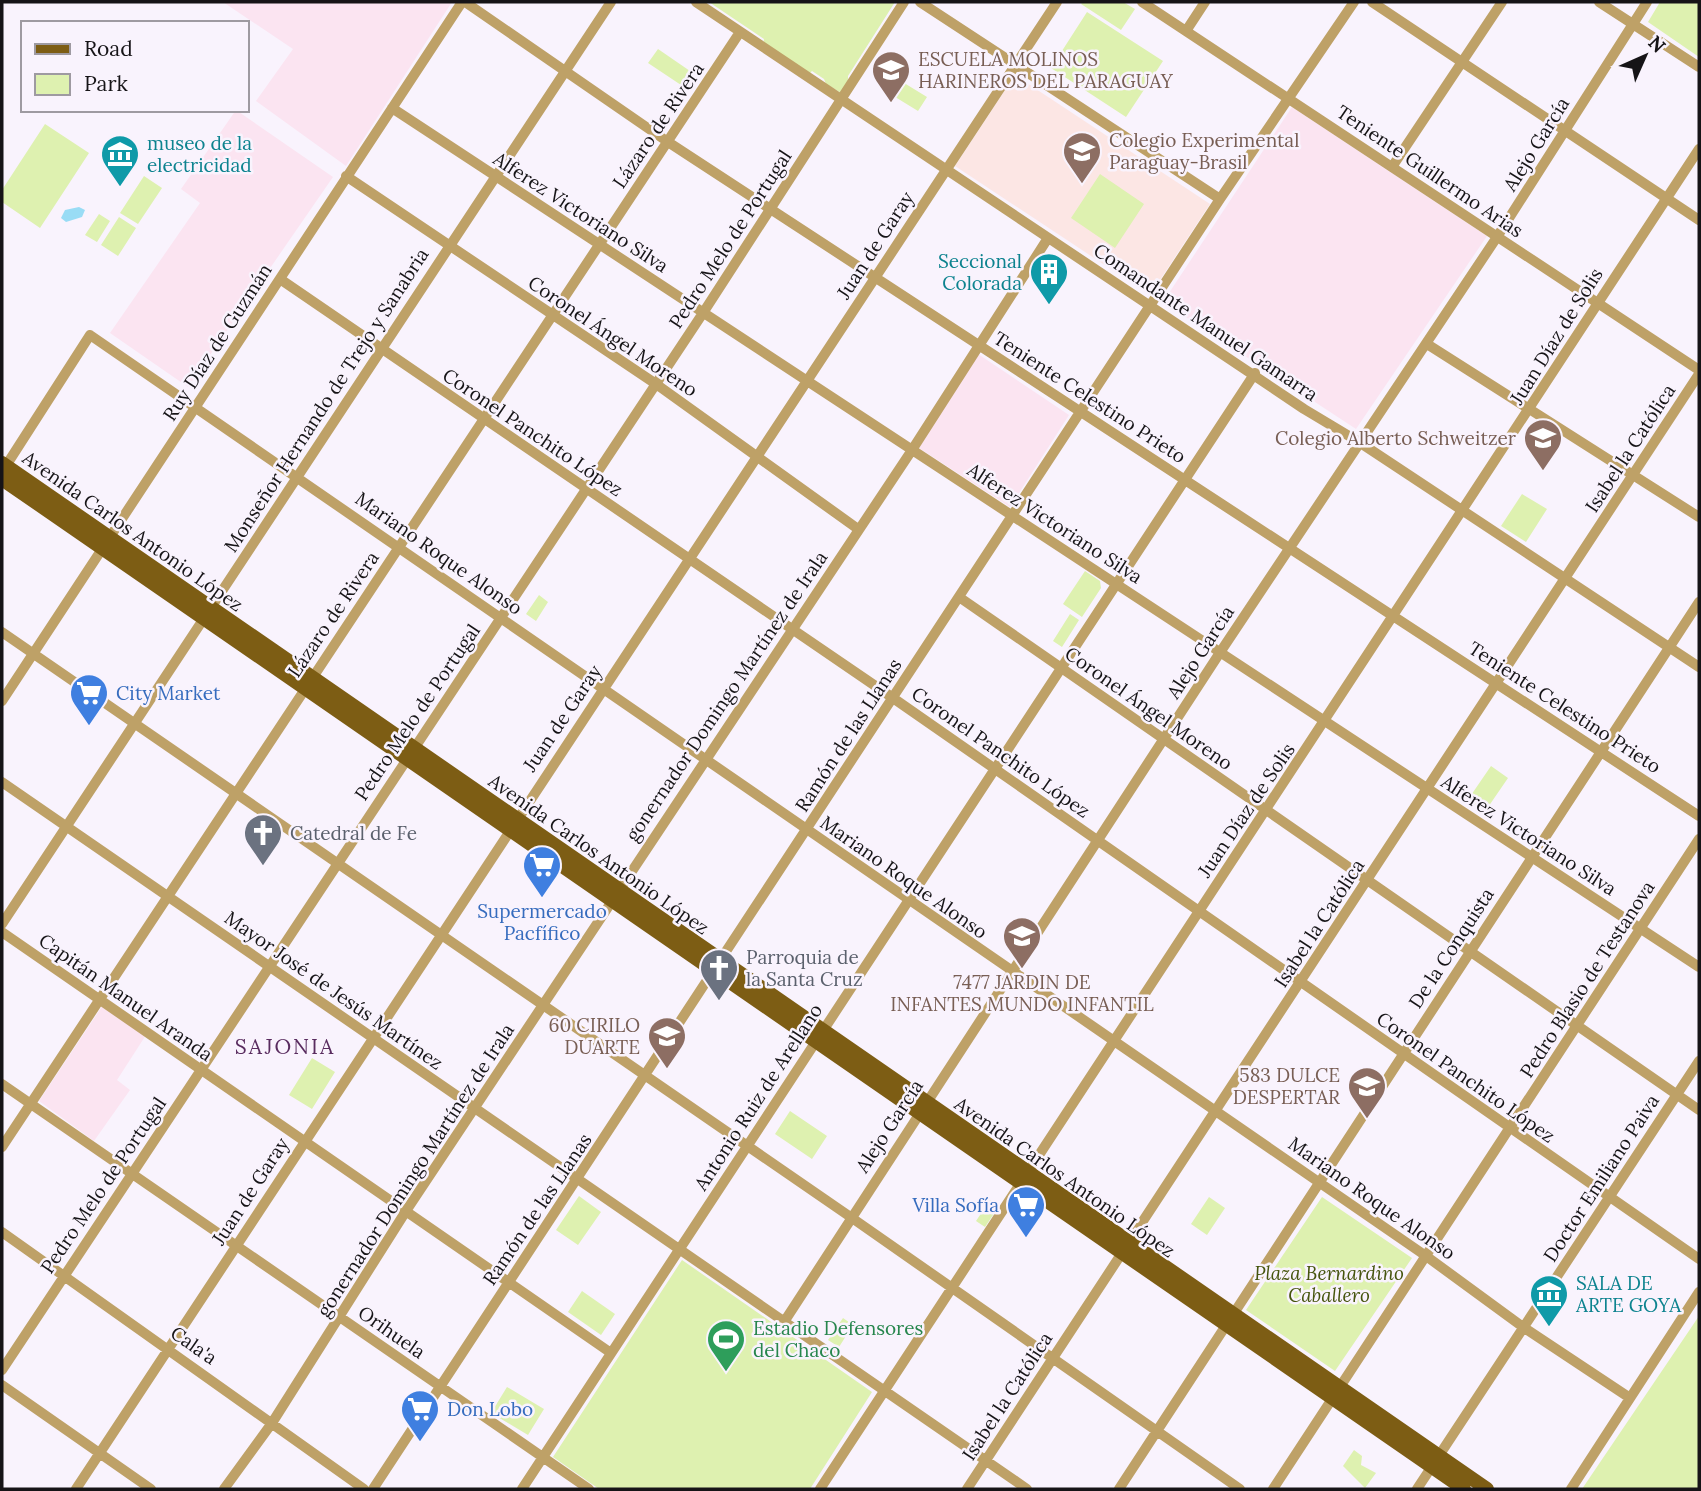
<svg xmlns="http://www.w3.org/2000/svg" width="1701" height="1491" font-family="Lora,serif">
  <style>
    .industrial { fill: #fbe4f1 }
    .education { fill: #fce6e4 }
    .green { fill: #def1b0 }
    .water { fill: #99dcf5 }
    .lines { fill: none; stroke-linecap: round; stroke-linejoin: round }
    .minor { stroke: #bea167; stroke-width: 10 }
    .major { stroke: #7d5d14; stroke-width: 14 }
    .labels { text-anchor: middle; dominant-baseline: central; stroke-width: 5; stroke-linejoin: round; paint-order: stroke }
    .education-label { font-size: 19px; fill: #785e54; stroke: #f9f3fd; text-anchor: end }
    .street-label { font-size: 19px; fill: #161417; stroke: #f9f3fd }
    .culture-label { font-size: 19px; fill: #0d838f; stroke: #f9f3fd; text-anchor: start }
    .shop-label { font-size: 19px; fill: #366cbe; stroke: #f9f3fd; text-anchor: start }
    .worship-label { font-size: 19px; fill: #5b616d; stroke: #f9f3fd; text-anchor: start }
    .park-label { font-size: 19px; font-style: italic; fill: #45540d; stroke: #f9f3fd }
    .leisure-label { font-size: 19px; fill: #27864d; stroke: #f9f3fd; text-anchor: start }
    .neighbourhood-label { font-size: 21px; letter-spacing: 2px; fill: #592c5f; stroke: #f9f3fd }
  </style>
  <rect width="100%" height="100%" fill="#f9f3fd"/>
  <path class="industrial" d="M223,2H452L346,166L256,101L293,49Z
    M1292,107L1487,236L1356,429L1163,302Z
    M236,110L333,177L188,387L110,333L200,203L181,189Z
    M978,354L1069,415L1010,507L919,448Z
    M103,1005L146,1035L117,1080L130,1090L94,1141L39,1101Z"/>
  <path class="education" d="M1015,75L1210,204L1150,295L955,166Z"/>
  <path class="green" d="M709,2H895L848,76V85L843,94L826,84L824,79L812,71L809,74L763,45L764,39Z
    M1083,2H1123L1135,9L1121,30L1081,4Z
    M1660,2H1699V57L1648,22Z
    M1087,12L1163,61L1126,117L1051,68Z
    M658,49L690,71L681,85L648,63Z
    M896,78L927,97L918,111L887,92Z
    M45,124L89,153L40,228L2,202V190Z
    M1100,174L1144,204L1115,248L1071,218Z
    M144,176L162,188L138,224L120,213Z
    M99,214L110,221L97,242L85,235Z
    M119,217L136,228L118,256L101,245Z
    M1522,494L1547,509L1526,542L1501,526Z
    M1085,571L1100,581L1101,588L1082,617L1063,604Z
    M539,595L548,602L536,621L526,614Z
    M1070,614L1079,620L1062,647L1053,641Z
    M1491,766L1508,778L1484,813L1467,801Z
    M312,1058L335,1072L312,1109L289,1095Z
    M790,1111L827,1136L812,1159L775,1134Z
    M579,1196L601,1212L578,1245L556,1230Z
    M1209,1197L1225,1208L1207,1235L1191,1224Z
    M1322,1197L1412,1258L1335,1371L1246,1310Z
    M990,1200L999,1206L985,1227L976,1221Z
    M682,1260L872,1392L810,1489H599L553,1457Z
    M582,1291L615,1314L601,1335L568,1312Z
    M1699,1316V1489H1582Z
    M843,1318L853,1325L839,1347L828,1340Z
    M507,1387L544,1409L528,1435L491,1413Z
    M1354,1450L1362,1456L1361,1465L1376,1473L1365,1488L1343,1466Z"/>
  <path class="water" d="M79,207L85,210L82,217L66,222L61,218L65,210Z"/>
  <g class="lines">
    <path class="minor" d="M465,2L668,142L1699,816
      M696,2L1304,409L1359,442L1699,667
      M920,2L1220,199
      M1142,2L1699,370
      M1372,2L1699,220
      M1599,2L1699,67
      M1186,31L1205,2
      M392,108L1699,967
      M1392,167L1502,2
      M346,176L656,384L858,529
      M280,279L893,698L1699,1259
      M1427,344L1699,517
      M2,472L90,335L1426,1256L1523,1327L1630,1398
      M959,597L1699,1110
      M2,632L852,1218L1240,1489
      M2,701L462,2
      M2,782L1027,1489
      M2,924L611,2
      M2,932L611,1353
      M2,1084L589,1489
      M2,1147L740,32
      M2,1232L364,1489
      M784,1322L1221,651L1497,237L1647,2
      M2,1370L703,313L904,2
      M2,1385L151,1489
      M76,1489L1057,2
      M224,1489L272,1423L406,1211L912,450L1048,238
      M373,1489L1220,199L1354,2
      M522,1489L1255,373
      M820,1489L1699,149
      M967,1489L1699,374
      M1119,1489L1699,602
      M1273,1489L1699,839
      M1417,1489L1699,1061
      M1571,1489L1699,1292"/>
    <path class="major" d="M2,463L1487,1489
      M2,479L1464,1489"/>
  </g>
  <defs>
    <symbol id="school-pin" viewBox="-11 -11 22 30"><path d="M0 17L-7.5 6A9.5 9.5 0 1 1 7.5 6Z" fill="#8d6e63" stroke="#f9f3fd"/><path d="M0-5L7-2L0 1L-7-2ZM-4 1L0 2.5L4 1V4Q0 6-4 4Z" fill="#fff"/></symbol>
    <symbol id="university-pin" viewBox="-11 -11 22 30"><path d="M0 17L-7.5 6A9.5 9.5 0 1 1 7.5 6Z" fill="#8d6e63" stroke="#f9f3fd"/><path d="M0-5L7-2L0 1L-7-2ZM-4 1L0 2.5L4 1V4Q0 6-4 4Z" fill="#fff"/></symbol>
    <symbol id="museum-pin" viewBox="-11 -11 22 30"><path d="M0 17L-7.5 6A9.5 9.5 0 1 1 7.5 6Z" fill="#0f9aa8" stroke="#f9f3fd"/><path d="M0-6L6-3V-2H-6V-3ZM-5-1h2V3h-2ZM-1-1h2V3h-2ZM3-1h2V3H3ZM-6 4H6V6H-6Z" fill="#fff"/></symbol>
    <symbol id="building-pin" viewBox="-11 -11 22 30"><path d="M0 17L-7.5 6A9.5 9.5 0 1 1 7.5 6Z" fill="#0f9aa8" stroke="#f9f3fd"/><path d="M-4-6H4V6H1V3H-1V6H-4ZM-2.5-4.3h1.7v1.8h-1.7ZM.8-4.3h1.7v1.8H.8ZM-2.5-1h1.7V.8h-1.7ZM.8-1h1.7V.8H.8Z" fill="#fff"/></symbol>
    <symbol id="supermarket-pin" viewBox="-11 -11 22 30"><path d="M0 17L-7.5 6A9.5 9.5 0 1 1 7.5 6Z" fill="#3f7fe0" stroke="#f9f3fd"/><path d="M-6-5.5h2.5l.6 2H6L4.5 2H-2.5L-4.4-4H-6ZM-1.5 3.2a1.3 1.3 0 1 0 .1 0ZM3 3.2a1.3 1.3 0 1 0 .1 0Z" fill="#fff"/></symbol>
    <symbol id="church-pin" viewBox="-11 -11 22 30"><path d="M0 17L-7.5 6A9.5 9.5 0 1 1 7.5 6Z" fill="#6b7280" stroke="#f9f3fd"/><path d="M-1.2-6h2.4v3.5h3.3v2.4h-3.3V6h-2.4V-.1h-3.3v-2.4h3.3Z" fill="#fff"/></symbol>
    <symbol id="stadium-pin" viewBox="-11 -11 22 30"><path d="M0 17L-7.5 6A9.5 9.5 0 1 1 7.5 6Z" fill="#2e9e5b" stroke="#f9f3fd"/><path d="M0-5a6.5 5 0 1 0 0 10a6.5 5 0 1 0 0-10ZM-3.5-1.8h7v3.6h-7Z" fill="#fff"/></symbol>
  </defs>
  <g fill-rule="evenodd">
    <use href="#school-pin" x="869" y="48" width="44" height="60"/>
    <use href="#university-pin" x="1060" y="129" width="44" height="60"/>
    <use href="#museum-pin" x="98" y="132" width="44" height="60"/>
    <use href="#building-pin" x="1027" y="250" width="44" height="60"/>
    <use href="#school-pin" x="1521" y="416" width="44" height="60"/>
    <use href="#supermarket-pin" x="67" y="671" width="44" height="60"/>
    <use href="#church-pin" x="241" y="811" width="44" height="60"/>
    <use href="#supermarket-pin" x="520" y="843" width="44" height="60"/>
    <use href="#school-pin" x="1000" y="914" width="44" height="60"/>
    <use href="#church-pin" x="697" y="946" width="44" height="60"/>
    <use href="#school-pin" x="645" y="1014" width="44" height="60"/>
    <use href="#school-pin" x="1345" y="1064" width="44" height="60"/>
    <use href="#supermarket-pin" x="1004" y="1183" width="44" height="60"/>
    <use href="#museum-pin" x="1527" y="1272" width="44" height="60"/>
    <use href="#stadium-pin" x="704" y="1317" width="44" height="60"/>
    <use href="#supermarket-pin" x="398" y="1387" width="44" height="60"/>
  </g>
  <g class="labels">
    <g class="education-label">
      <text x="918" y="59" text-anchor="start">ESCUELA MOLINOS<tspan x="918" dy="22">HARINEROS DEL PARAGUAY</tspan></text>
      <text x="1109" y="140" text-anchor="start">Colegio Experimental<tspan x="1109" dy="22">Paraguay-Brasil</tspan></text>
      <text x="1516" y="438">Colegio Alberto Schweitzer</text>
      <text x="1022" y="982" text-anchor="middle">7477 JARDIN DE<tspan x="1022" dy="22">INFANTES MUNDO INFANTIL</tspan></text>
      <text x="640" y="1025">60 CIRILO<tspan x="640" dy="22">DUARTE</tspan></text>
      <text x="1340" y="1075">583 DULCE<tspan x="1340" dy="22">DESPERTAR</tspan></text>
    </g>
    <g class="street-label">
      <text transform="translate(658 125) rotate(-56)">Lázaro de Rivera</text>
      <text transform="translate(1536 144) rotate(-58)">Alejo García</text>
      <text transform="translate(1430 171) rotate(34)">Teniente Guillermo Arias</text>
      <text transform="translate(581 212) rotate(33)">Alferez Victoriano Silva</text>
      <text transform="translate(730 239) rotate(-57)">Pedro Melo de Portugal</text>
      <text transform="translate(875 245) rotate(-57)">Juan de Garay</text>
      <text transform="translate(1206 322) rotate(34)">Comandante Manuel Gamarra</text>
      <text transform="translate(613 336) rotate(34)">Coronel Ángel Moreno</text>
      <text transform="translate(1556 336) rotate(-58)">Juan Díaz de Solis</text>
      <text transform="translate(217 342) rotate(-57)">Ruy Díaz de Guzmán</text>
      <text transform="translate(1090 397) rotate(33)">Teniente Celestino Prieto</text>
      <text transform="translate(326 400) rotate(-57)">Monseñor Hernando de Trejo y Sanabria</text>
      <text transform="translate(533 432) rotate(34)">Coronel Panchito López</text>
      <text transform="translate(1630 448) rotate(-57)">Isabel la Católica</text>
      <text transform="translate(1055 523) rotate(33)">Alferez Victoriano Silva</text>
      <text transform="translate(133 531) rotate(35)">Avenida Carlos Antonio López</text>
      <text transform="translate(439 553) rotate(35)">Mariano Roque Alonso</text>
      <text transform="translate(333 614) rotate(-56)">Lázaro de Rivera</text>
      <text transform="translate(1200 652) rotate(-57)">Alejo García</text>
      <text transform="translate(726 696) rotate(-56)">gonernador Domingo Martínez de Irala</text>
      <text transform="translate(1565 707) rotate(33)">Teniente Celestino Prieto</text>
      <text transform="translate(1149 708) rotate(35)">Coronel Ángel Moreno</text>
      <text transform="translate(417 712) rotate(-56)">Pedro Melo de Portugal</text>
      <text transform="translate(562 718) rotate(-56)">Juan de Garay</text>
      <text transform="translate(848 735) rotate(-57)">Ramón de las Llanas</text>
      <text transform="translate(1001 752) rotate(35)">Coronel Panchito López</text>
      <text transform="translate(1246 810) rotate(-56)">Juan Díaz de Solis</text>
      <text transform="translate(1529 835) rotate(33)">Alferez Victoriano Silva</text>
      <text transform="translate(599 854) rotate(35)">Avenida Carlos Antonio López</text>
      <text transform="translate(904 877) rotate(35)">Mariano Roque Alonso</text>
      <text transform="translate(1319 923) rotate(-57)">Isabel la Católica</text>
      <text transform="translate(1451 948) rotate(-57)">De la Conquista</text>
      <text transform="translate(1587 979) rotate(-57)">Pedro Blasio de Testanova</text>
      <text transform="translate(334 990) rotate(35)">Mayor José de Jesús Martínez</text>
      <text transform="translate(126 997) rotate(35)">Capitán Manuel Aranda</text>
      <text transform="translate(1466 1077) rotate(35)">Coronel Panchito López</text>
      <text transform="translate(758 1097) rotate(-57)">Antonio Ruiz de Arellano</text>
      <text transform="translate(889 1126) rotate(-57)">Alejo García</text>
      <text transform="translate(415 1170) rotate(-57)">gonernador Domingo Martínez de Irala</text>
      <text transform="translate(1065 1177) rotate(35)">Avenida Carlos Antonio López</text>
      <text transform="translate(1601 1178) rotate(-57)">Doctor Emiliano Paiva</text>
      <text transform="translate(103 1185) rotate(-56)">Pedro Melo de Portugal</text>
      <text transform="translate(250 1191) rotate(-57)">Juan de Garay</text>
      <text transform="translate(1372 1198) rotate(35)">Mariano Roque Alonso</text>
      <text transform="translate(537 1209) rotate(-56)">Ramón de las Llanas</text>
      <text transform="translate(392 1332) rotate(35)">Orihuela</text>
      <text transform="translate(194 1345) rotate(35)">Cala'a</text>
      <text transform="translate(1007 1396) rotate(-57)">Isabel la Católica</text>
    </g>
    <g class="culture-label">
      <text x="147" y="143">museo de la<tspan x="147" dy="22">electricidad</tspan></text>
      <text x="1022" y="261" text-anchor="end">Seccional<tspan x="1022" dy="22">Colorada</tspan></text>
      <text x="1576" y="1283">SALA DE<tspan x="1576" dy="22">ARTE GOYA</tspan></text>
    </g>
    <g class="shop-label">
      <text x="116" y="693">City Market</text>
      <text x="542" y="911" text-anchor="middle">Supermercado<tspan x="542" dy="22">Pacfífico</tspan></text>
      <text x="999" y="1205" text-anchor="end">Villa Sofía</text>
      <text x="447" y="1409">Don Lobo</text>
    </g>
    <g class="worship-label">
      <text x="290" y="833">Catedral de Fe</text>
      <text x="746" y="957">Parroquia de<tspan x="746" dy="22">la Santa Cruz</tspan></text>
    </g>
    <g class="park-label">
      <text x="1329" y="1273">Plaza Bernardino<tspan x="1329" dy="22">Caballero</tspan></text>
    </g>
    <g class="leisure-label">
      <text x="753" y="1328">Estadio Defensores<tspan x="753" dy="22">del Chaco</tspan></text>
    </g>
    <g class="neighbourhood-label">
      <text x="285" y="1046">SAJONIA</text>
    </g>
  </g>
  <rect width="1701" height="1491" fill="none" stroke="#161417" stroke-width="7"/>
  <rect x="21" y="21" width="228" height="91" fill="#f9f3fd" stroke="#9e9aa1" stroke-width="2"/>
  <rect x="35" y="44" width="35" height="10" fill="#7d5d14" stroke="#9e9aa1" stroke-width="2"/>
  <text x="84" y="56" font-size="21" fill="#161417">Road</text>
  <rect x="35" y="74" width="35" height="21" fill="#def1b0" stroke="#9e9aa1" stroke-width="2"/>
  <text x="84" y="91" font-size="21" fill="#161417">Park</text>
  <g transform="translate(1645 56) rotate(45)" stroke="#f9f3fd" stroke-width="5" paint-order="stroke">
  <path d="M0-5L12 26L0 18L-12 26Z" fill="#161417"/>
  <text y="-10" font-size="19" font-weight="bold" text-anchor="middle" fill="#161417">N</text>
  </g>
</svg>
